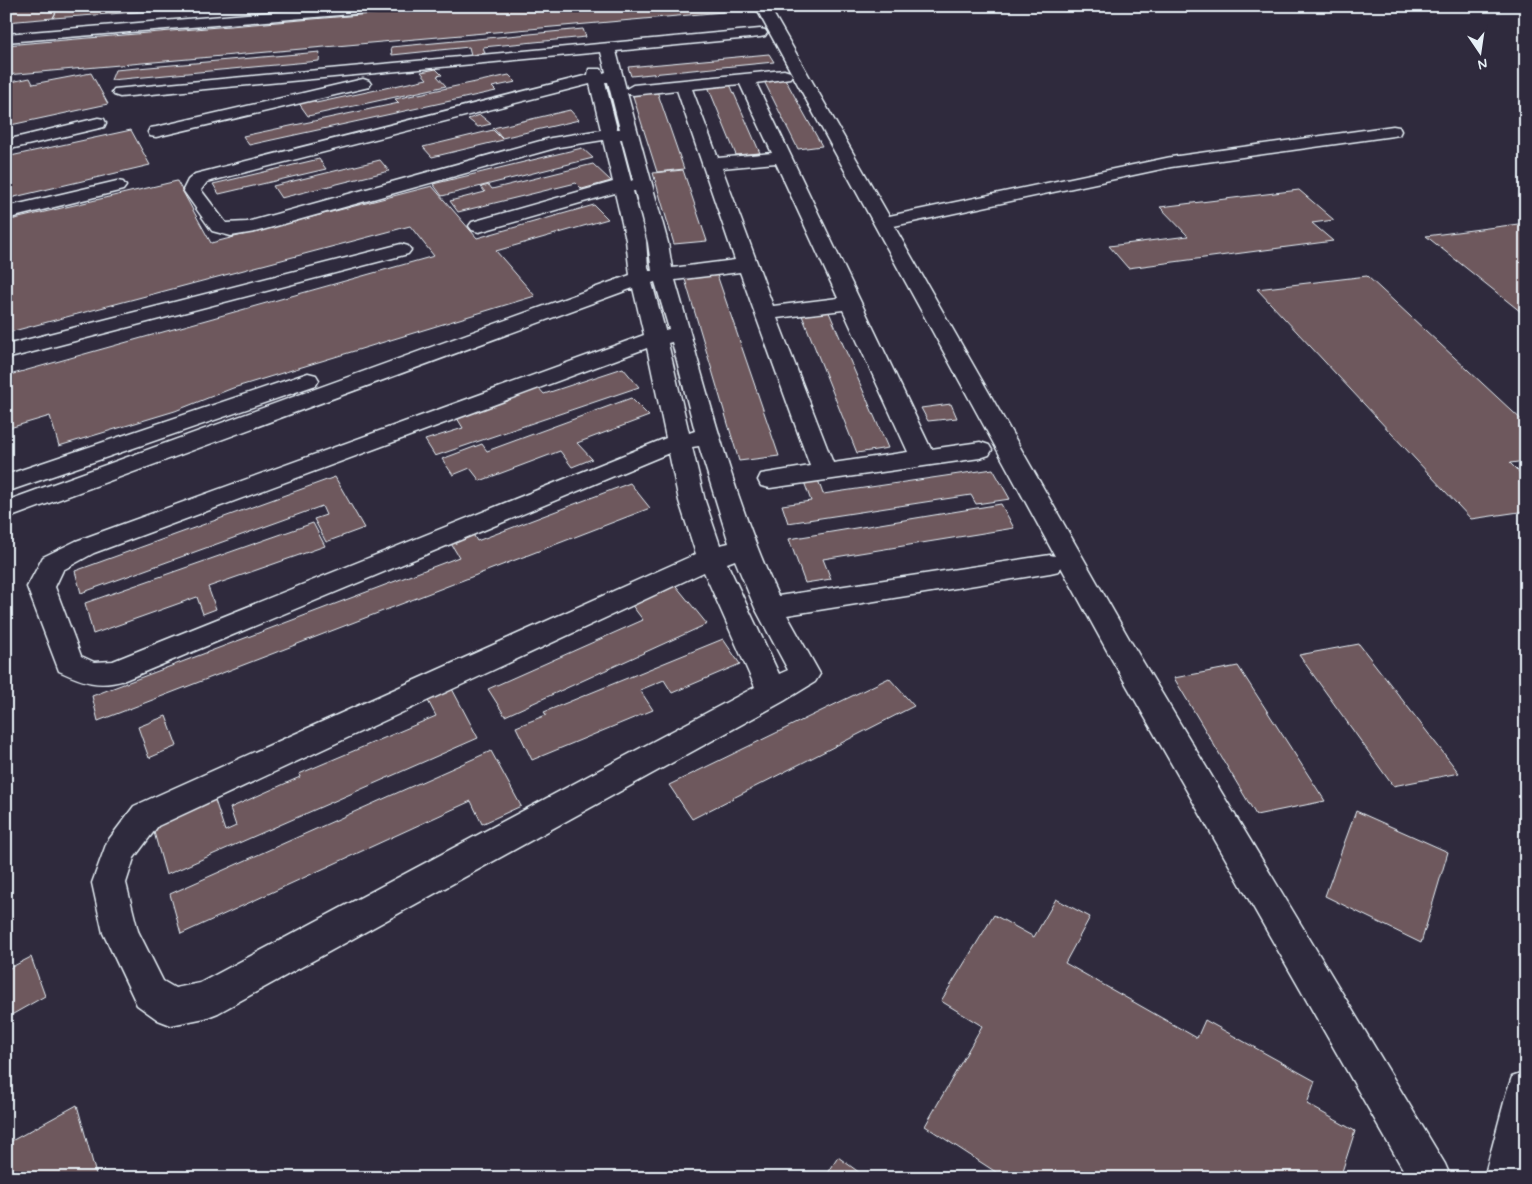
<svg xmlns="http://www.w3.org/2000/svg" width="1532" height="1184" font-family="Mynerve,sans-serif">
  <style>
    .building { fill: #6e595d; stroke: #e8f1f8 }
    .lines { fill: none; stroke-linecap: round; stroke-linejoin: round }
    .minor-casing { stroke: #e8f1f8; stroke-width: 3 }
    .minor { fill: #2f2a3d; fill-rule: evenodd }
  </style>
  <rect width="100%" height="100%" fill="#2f2a3d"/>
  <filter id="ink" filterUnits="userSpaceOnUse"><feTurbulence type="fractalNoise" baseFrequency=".02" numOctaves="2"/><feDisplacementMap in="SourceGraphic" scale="10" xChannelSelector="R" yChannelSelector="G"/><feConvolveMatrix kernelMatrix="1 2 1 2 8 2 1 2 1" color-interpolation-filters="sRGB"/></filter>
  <g filter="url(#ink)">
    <path class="building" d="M6,6H59L53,18L6,22Z
      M59,6H138L137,12L53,18Z
      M138,6H212L137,12Z
      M466,6H719L723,12L6,75V45Z
      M1296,6H1347L1302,10Z
      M583,29L586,37L483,47L485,53L471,55L469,47L392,55L391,47Z
      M320,52L319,61L111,80L115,70Z
      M769,54L774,62L631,76L628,67Z
      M436,69L442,75L437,76L446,86L308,116L298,102L313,99L316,103L427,79L421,72Z
      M91,73L108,104L6,126V83L30,78L33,84Z
      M509,75L516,82L492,87L496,91L249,145L243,136L399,103L395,99Z
      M784,77L822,146L798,149L763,79Z
      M729,82L760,153L736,155L707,84Z
      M657,91L684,169L657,172L632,93Z
      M570,110L579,120L502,138L493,128Z
      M480,115L491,124L478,127L468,119Z
      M131,130L150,165L6,199V157Z
      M493,130L503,140L432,157L423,147Z
      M582,148L593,158L442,196L433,184Z
      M319,159L326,169L219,194L213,184Z
      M380,160L389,171L281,198L273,186Z
      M593,164L611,181L582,189L576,183L458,212L450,201L485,192L481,187L489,185L492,189Z
      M683,170L707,241L674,244L653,173Z
      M177,181L211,243L432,186L477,238L594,205L608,219L496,251L535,296L233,388L175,411L59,446L50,416L6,429V376L434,256L410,226L6,333V221Z
      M1299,190L1334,220L1312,223L1333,241L1128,268L1109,246L1188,236L1160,207Z
      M1526,223V316L1426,236Z
      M716,272L779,456L739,461L684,276Z
      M1367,276L1526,424V461L1510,463L1526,479V511L1471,519L1257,289Z
      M828,310L888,448L857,453L801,313Z
      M623,368L639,387L435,456L425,440L463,428L454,413L537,386L544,394Z
      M631,398L649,416L577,443L592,459L572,467L560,451L480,481L470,468L453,475L442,459L482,444L487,451Z
      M951,404L957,418L928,421L921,408Z
      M993,469L1010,499L976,504L971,495L788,523L782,505L811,501L803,479L817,477L823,494Z
      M335,477L364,528L326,542L314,519L326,515L322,506L81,593L75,571Z
      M630,483L650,508L98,721L92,696L459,557L447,537L470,529L477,541Z
      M1001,504L1014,528L823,559L831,579L805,583L789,539Z
      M313,523L325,546L208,587L216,609L203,614L197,597L93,634L85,603Z
      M672,581L707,624L505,716L488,689L643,620L628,600Z
      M723,639L740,664L672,693L664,680L640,690L653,710L532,760L516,727L546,715L544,712Z
      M1359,644L1459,773L1393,786L1299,655Z
      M1238,666L1325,801L1256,815L1174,678Z
      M889,678L914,706L692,819L669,785Z
      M450,685L478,738L166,875L150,818L212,791L225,831L236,826L230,808L300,777L299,774L436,716L425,695Z
      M166,716L177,746L149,758L138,727Z
      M491,751L521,806L482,824L471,801L181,934L170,894Z
      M1356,811L1448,852L1421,943L1325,896Z
      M1056,899L1090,917L1065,963L1197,1038L1205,1020L1315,1081L1307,1104L1355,1131L1340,1178H1005L925,1126L982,1026L941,1001L994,915L1034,937Z
      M31,957L45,996L6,1018V970Z
      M77,1105L97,1178H6V1144Z
      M838,1157L867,1178H825Z"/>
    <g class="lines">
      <defs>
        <path id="minor" d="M345,6H408L401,10L6,42V34Z
          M755,6H769L889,216L1171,157L1393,126L1399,127L1401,131L1399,135L1393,136L1171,167L894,226L1131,642L1445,1164L1451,1178H1408L1111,658L1061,567L1059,571L1050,573L787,615L820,674L815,682L784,701L218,1013L205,1018L171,1025L158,1020L137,1005L103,933L92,883L107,842L134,806L696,554L679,501L669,453L125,680C98,688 83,682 59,671L27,587L43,557L76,541L644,335L633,288L6,519V501L630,275L626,240L615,193L479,232L472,230L469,226L472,222L613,182L603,140L559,147L255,232L231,236L212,231L183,190L188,180L195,174L588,75L589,69H601L603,73L606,72L601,52L120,97L114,95L112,92L114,89L760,29L765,30L767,33L765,36L760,37L616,51L626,89L633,85L784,70L790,72L792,75L790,78L756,83L931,449L980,442L989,445L992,450L989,455L980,458L770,488L761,486L758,480L761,474L810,466L740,272L675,280C706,386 732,496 778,596L1050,555L1055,556ZM605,82H608L620,129H617ZM590,84L601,130L551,138L247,222L226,223L201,190L207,182ZM740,84L772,153L718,158L692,89ZM677,90L735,260L672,268L668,243L627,93L633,95ZM620,139H622L633,180L631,181ZM776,163L838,298L773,306L722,168ZM633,191H635L648,243L652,271H649L648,267L646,240ZM655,282L669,329L665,330L652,283ZM843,310L908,452L833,463L777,318ZM672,342L695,431L689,433L668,343ZM647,348L666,438L113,661L94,662L81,656L55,587L63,570L94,553ZM699,446L729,543L720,545L705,501L692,447ZM735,560L755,608L788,670L779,674L727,563ZM704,572L755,687L200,983L175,988L163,981L138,931L126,883L134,858L158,826Z
          M363,79L369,81L371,84L369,87L156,137L150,136L148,132L150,128L156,127Z
          M98,118L104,119L106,123L104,127L6,150V140Z
          M117,181L123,182L126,186L123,190L6,219V207Z
          M401,244L408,246L411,250L408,254L6,359V345Z
          M308,373L316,375L319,380L316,385L6,492V475Z
          M1526,1072L1525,1178H1484L1507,1091L1512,1077Z"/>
      </defs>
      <use href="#minor" class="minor-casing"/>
      <use href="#minor" class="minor"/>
    </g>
  </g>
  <rect width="1532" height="1184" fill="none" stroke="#2f2a3d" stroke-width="25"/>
  <rect x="12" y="12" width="1507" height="1159" fill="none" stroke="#e8f1f8" stroke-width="2" filter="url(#ink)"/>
  <g transform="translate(1480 52) rotate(167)" stroke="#2f2a3d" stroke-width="4" paint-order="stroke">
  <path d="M0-4L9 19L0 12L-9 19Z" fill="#e8f1f8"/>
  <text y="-8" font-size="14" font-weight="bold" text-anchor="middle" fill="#e8f1f8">N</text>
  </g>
</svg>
